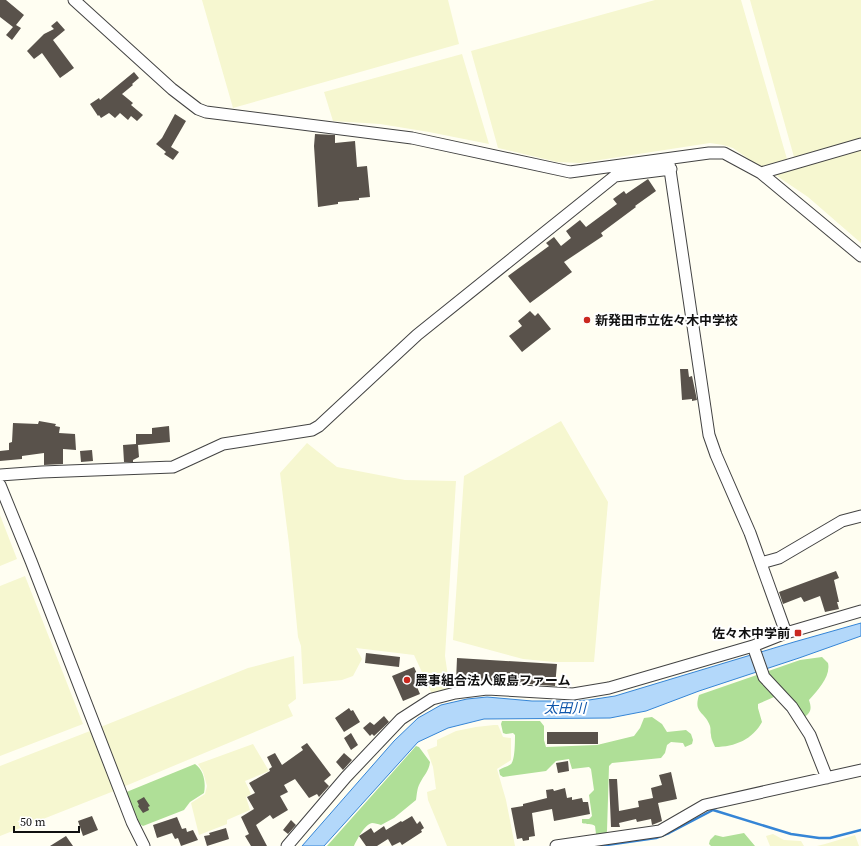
<svg xmlns="http://www.w3.org/2000/svg" width="861" height="846" font-family="'Source Serif 4','Noto Sans JP',serif">
  <style>
    .farmland { fill: #f6f7d0 }
    .forest { fill: #afdf97 }
    .water { fill: #b3d8fa; stroke: #3585d6 }
    .lines { fill: none; stroke-linecap: round; stroke-linejoin: round }
    .stream { stroke: #3585d6; stroke-width: 2.5 }
    .building { fill: #59524b }
    .minor-casing { stroke: #434343; stroke-width: 13 }
    .minor { stroke: #fff; stroke-width: 11 }
    .poi-dot { fill: #ca281e; stroke: #fff; stroke-width: 1.5 }
    .labels { text-anchor: middle; dominant-baseline: central; stroke-width: 4; stroke-linejoin: round; paint-order: stroke }
    .poi-label { font-size: 13px; font-weight: bold; fill: #101010; stroke: #fff; text-anchor: start }
    .water-label { font-size: 14px; font-style: italic; fill: #0f56ab; stroke: #fff }
  </style>
  <rect width="100%" height="100%" fill="#fffef2"/>
  <path class="farmland" d="M202,0H448L459,44L233,108Z
    M655,0H741L787,159L760,167L733,148L723,145L710,143L580,163L557,162L498,148L471,51Z
    M750,0H861V138L794,157Z
    M462,54L489,144L429,132L380,124L333,121L324,92Z
    M861,150V243L808,197L774,174Z
    M561,421L608,502L594,662H554L523,659L453,640L464,476Z
    M307,443L337,467L405,480L456,481L445,656L450,690L433,696L414,655L356,648L362,659L353,676L342,680L303,684L301,646L298,637L289,544L280,473Z
    M0,515L17,559L0,566Z
    M25,576L83,724L0,756V586Z
    M294,656L296,699L288,705L293,716L123,787L98,728L248,668Z
    M494,725H498L503,737L511,738V760L497,769L506,800L515,846H447L428,800L427,792L436,789L433,767L427,750L437,746V740L456,731L476,727Z
    M90,731L114,791L0,836V766Z
    M253,744L269,771L245,781L251,794L246,797L250,810L227,820V824L199,835L191,803L205,794L207,786L203,772L198,764Z
    M773,834L784,840L801,841L804,846H770L766,836Z
    M855,835L859,846H817L825,844Z"/>
  <path class="forest" d="M822,657L828,663C831,676 818,690 809,700C812,709 811,713 803,718L783,694L774,697L758,704V708L762,722C753,739 735,747 715,747C714,744 711,739 711,735C710,732 711,729 710,726C705,711 693,714 699,695L800,660Z
    M652,717L662,724L667,732L686,730L691,734L693,740L692,744L685,747L683,743L671,742L667,745L665,753L661,758L612,763L609,766L607,831L606,834H596L595,826C591,823 587,825 582,823V819H589L592,816L589,795L594,790L591,769L589,767L572,769L569,759L556,761L546,771L503,777L500,775L499,770C503,767 507,767 511,764C515,760 515,742 515,735L513,733L506,734L503,733L501,724L502,721H540L544,726V740L546,747L597,745L634,736L640,728L644,718Z
    M416,746L419,747L430,762C429,771 424,775 420,783C417,788 417,794 416,800L394,818L381,825C378,824 375,823 372,823C364,825 357,840 354,846H327Z
    M195,764C204,770 206,783 204,793L190,802L184,810L143,826L135,821L124,793Z
    M744,833L755,846H711L709,844L710,840L715,835L723,837Z"/>
  <path class="water" d="M861,623V636L799,658L699,691L646,711L610,718L484,719L448,728L418,742L324,846H302L394,741L418,718L441,705L467,699L487,697L532,701H567L589,700L615,696L794,642Z"/>
  <g class="lines">
    <path class="stream" d="M600,846L656,838L669,833L713,810L791,834L819,838H830L861,830"/>
  </g>
  <path class="building" d="M0,0H6L24,15L16,25L21,28L12,40L6,35L13,27L0,17Z
    M57,21L65,30L53,40L74,68L60,78L42,53L34,59L27,51L44,34L54,29L51,26Z
    M134,72L139,78L132,84L133,85L122,94L133,103L131,105L143,115L137,121L131,116L128,120L120,113L115,118L109,113L101,118L99,115L98,116L90,104L99,98L100,100Z
    M175,114L186,121L171,147L179,152L173,160L164,154L166,152L156,144L162,138Z
    M315,134L335,135V143L355,141L357,167L367,166L370,197L359,198V200L338,202V204L318,207L314,146Z
    M648,179L656,191L635,206L636,207L601,233L603,236L564,262L572,272L530,303L508,276L549,246L546,243L554,237L561,246L571,238L566,231L580,220L586,227L617,204L613,199L624,191L626,194Z
    M530,311L535,316L538,313L551,329L522,352L509,336L522,326L518,321Z
    M680,369H688L689,377L692,376L697,400L692,401V399L682,400Z
    M39,421L56,424L55,426L60,427L59,433L75,434L76,450L63,449V464L44,465V453L22,456V459L0,461V451L9,450V443L12,442L13,423L38,424Z
    M169,426L170,442L138,445L139,457L133,460V462H124L123,445L136,444V434H152V428Z
    M92,450L93,461L81,462L80,451Z
    M836,571L839,578L834,580L839,602H837L839,609L825,612L820,596L804,602L801,597L783,604L779,592Z
    M366,653L400,657L399,667L365,663Z
    M457,658L557,664L555,686L501,682L456,681Z
    M414,667L422,685L417,687L420,694L403,701L392,676Z
    M349,708L351,711L353,710L360,722L344,732L335,718Z
    M384,716L389,722L374,736L372,734L370,736L363,728L370,722L374,725Z
    M547,732H598V744H547Z
    M351,733L358,745L351,750L344,738Z
    M307,743L331,775L324,781L329,786L319,797L317,794L309,798L295,779L284,785L288,792L280,796L288,810L273,819L270,815L256,825L267,846H251L245,836L249,834L241,817L254,809L247,797L255,793L249,783L270,771L269,769L272,767L267,757L275,753L282,765L303,750L301,747Z
    M344,753L352,760L343,770L336,762Z
    M568,761L569,771L558,773L556,763Z
    M671,772L677,799L658,803L662,821L652,825L651,819L637,822L636,819L619,823L620,827H611L609,779H617L619,811L639,807L638,801L653,798L651,788L662,785L659,775Z
    M565,788L567,798L572,797V800L582,798L583,802H588L590,814L554,821L552,809L532,813L535,836L529,837V840L523,841L522,838L517,839L511,808L523,806V804L547,798L546,790L553,789L554,791Z
    M144,797L150,806L148,807L149,810L143,813L138,806L139,805L137,801Z
    M92,816L98,830L83,836L78,821Z
    M412,816L417,824L420,821L424,828L421,830L422,832L402,845L400,842L392,846L388,839L377,846H366L359,836L371,828L374,833L384,826L386,830L401,821L402,822Z
    M177,817L182,829L186,828L187,832L193,830L198,840L181,846L178,838L175,839L172,833L157,838L153,825Z
    M291,820L296,825L288,834L283,830Z
    M226,828L229,839L207,846L204,836L210,835L209,833Z
    M66,836L73,846H50Z"/>
  <g class="lines">
    <defs>
      <path id="minor" d="M74,0L172,89L198,109L206,112L412,138L570,172L709,153H724L761,173L861,256
        M669,163L709,435L716,455L750,533L786,633
        M761,173L861,144
        M0,475L42,472L173,467L223,444L312,430L319,426L417,335L615,176L671,169
        M0,485L31,561L132,822L144,846
        M761,563L779,558L842,521L861,516
        M753,646L764,677L792,707L810,735L827,778
        M287,846L346,777L401,719L432,699L455,693L487,689L573,694L609,688L753,646L786,633L861,611
        M556,846L660,831L705,805L861,770"/>
    </defs>
    <use href="#minor" class="minor-casing"/>
    <use href="#minor" class="minor"/>
  </g>
  <g class="poi-dot">
    <circle cx="587" cy="320" r="4"/>
    <rect x="794" y="629" width="8" height="8" rx="2"/>
    <circle cx="407" cy="680" r="4"/>
  </g>
  <g class="labels">
    <g class="poi-label">
      <text x="595" y="320">新発田市立佐々木中学校</text>
      <text x="790" y="633" text-anchor="end">佐々木中学前</text>
      <text x="415" y="680">農事組合法人飯島ファーム</text>
    </g>
    <g class="water-label">
      <text x="565" y="708">太田川</text>
    </g>
  </g>
  <path d="M14 826v6h65v-6" fill="none" stroke="#101010" stroke-width="2"/>
  <text x="20" y="826" font-size="12" fill="#101010" stroke="#ffffff" stroke-width="3" paint-order="stroke">50 m</text>
</svg>
